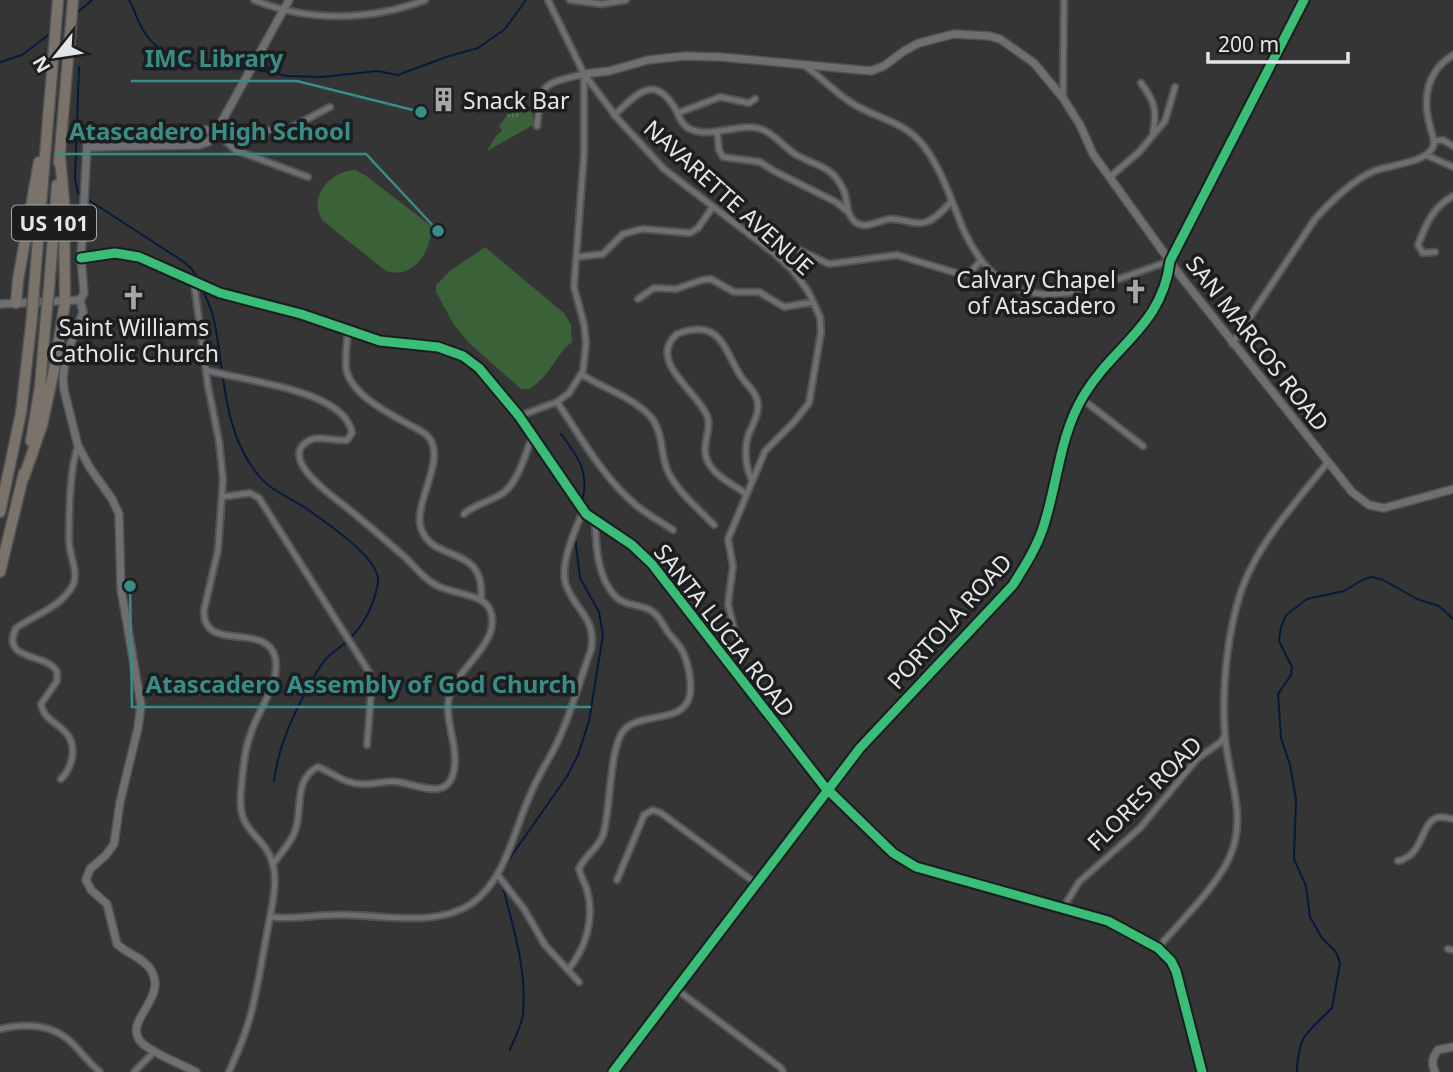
<svg xmlns="http://www.w3.org/2000/svg" width="1453" height="1072" font-family="'Noto Sans',sans-serif">
  <style>
    .grass { fill: url(#grass-tufts) }
    .pitch { fill: #3a6137 }
    .lines { fill: none; stroke-linecap: round; stroke-linejoin: round }
    .stream { stroke: #051a3f; stroke-width: 2 }
    .minor-casing { stroke: #515253; stroke-width: 9 }
    .tertiary-casing { stroke: #515253; stroke-width: 10 }
    .motorway-casing { stroke: #515253; stroke-width: 13 }
    .minor { stroke: #6e6f70; stroke-width: 5 }
    .tertiary { stroke: #6e6f70; stroke-width: 7 }
    .motorway { stroke: #7b7269; stroke-width: 10 }
    .motorway-bridge-casing { stroke: #515253; stroke-width: 13; stroke-linecap: butt }
    .motorway-bridge { stroke: #7b7269; stroke-width: 10 }
    .cycleway-casing { stroke: #1c1d1e; stroke-width: 13 }
    .cycleway { stroke: #3abd76; stroke-width: 9 }
    .labels { text-anchor: middle; dominant-baseline: central; stroke-width: 7; stroke-linejoin: round; paint-order: stroke }
    .shield { fill: #1c1d1e; stroke: #a8a9ab; stroke-width: 2 }
    .shield-label { font-size: 21px; font-weight: bold; fill: #e4e5e7 }
    .poi-label { font-size: 23px; fill: #e4e5e7; stroke: #1c1d1e; text-anchor: start }
    .street-label { font-size: 23px; fill: #e4e5e7; stroke: #1c1d1e }
    .leader { fill: none; stroke: #3a8c86; stroke-width: 2.5 }
    .callout-dot { fill: #3a8c86; stroke: #1c1d1e; stroke-width: 2.5 }
    .callout-label { font-size: 24px; text-anchor: middle; font-weight: bold; fill: #3a8c86; stroke: #1c1d1e; stroke-width: 7; stroke-linejoin: round; paint-order: stroke }
  </style>
  <defs>
    <pattern id="grass-tufts" width="24" height="20" patternUnits="userSpaceOnUse" patternTransform="scale(1.75)"><rect width="24" height="20" fill="#3a6137"/><path d="M3 7l-1-3M5 7V3M7 7l1-3M15 17l-1-3M17 17v-4M19 17l1-3" fill="none" stroke="#567854"/></pattern>
  </defs>
  <rect width="100%" height="100%" fill="#353536"/>
  <path class="grass" d="M529,111L533,114V125L487,151L496,136L502,131L499,126L508,114Z"/>
  <path class="pitch" d="M355,170L365,175L439,232L435,237L431,234C428,256 411,279 386,271L323,221C307,197 330,171 355,170Z
    M485,247L565,314L571,325L572,342C556,354 549,378 529,389H521L469,343L454,325L436,292V285L450,271Z"/>
  <g class="lines">
    <path class="stream" d="M129,0C135,10 137,21 143,30C165,67 210,66 248,69
      M77,13L92,0
      M0,62L22,55L51,33
      M79,67L75,179L78,193L82,196
      M253,69L287,76L322,77L377,71L398,75L446,57L478,48L505,29L526,0
      M87,199L181,260L191,268L200,282
      M203,290C207,300 212,310 214,320C225,373 222,432 259,476C271,491 291,498 307,509C325,522 382,559 378,583C374,604 364,625 349,639C342,647 332,652 325,660C316,671 310,684 303,697C289,724 278,750 274,781
      M561,434C578,456 590,473 582,502
      M502,879V872L512,855L566,778L578,755L589,721L603,635L599,612L580,578L575,538
      M502,884C513,927 527,969 523,1014C522,1026 514,1038 510,1050
      M1297,1072C1298,1034 1308,1032 1332,1008L1340,963L1336,952L1322,938L1310,917L1306,886L1294,859L1296,799L1290,765L1281,738L1278,694L1291,675L1292,667L1279,641L1281,627L1286,615L1307,599L1344,591L1364,579L1372,577L1383,580L1417,599L1439,606L1453,619"/>
    <defs>
      <path id="minor" d="M254,0C308,22 371,21 425,0
        M570,0L602,4L626,0
        M805,66C823,78 836,94 855,105C879,119 905,122 923,145C942,169 952,203 964,231C1011,332 1089,288 1170,261
        M1141,83C1155,102 1157,110 1153,133
        M1063,98L1064,0
        M678,113L720,97L749,103L755,99
        M614,115C636,96 654,71 676,110C679,116 681,124 688,128C710,140 738,122 761,129C774,133 784,147 795,154C814,166 830,164 842,187C849,198 844,211 854,221C865,231 878,220 890,219C902,218 914,226 926,222C936,219 944,209 951,202
        M537,126C542,82 540,85 584,74L617,118L664,169L775,254L793,271L808,291L820,317L821,332L809,403L794,422L765,451L728,539L733,566L728,604L738,645L727,661
        M717,131L719,150L723,157L760,162L774,171L836,202L847,211
        M216,132L280,130L292,127L330,107
        M216,132L235,150L308,177
        M1434,141L1443,140L1453,146
        M1426,155L1453,167
        M1110,177L1139,152L1165,121L1175,87
        M1435,252L1423,253L1418,245C1426,224 1433,207 1453,196
        M775,254L795,248L829,264L897,255L963,275L970,273L981,260
        M577,257L603,254L623,234L642,229L690,233L698,228L712,208
        M194,283L208,386L219,441L223,479L218,550L204,610C202,654 266,621 275,657C281,682 258,710 251,733C244,751 243,771 241,790C236,836 265,832 273,865C278,885 271,909 268,928C262,958 258,988 250,1017C245,1036 237,1054 229,1072
        M638,299L654,288L676,289L702,280L711,279L734,292H759L784,307L813,302
        M348,331C347,343 345,356 346,368C350,394 388,413 408,424C415,428 426,432 430,439C445,462 413,504 421,528C432,564 486,543 481,599
        M1232,344L1315,219C1329,203 1354,179 1374,171C1389,165 1426,163 1433,147C1436,141 1431,132 1430,126C1422,98 1427,71 1453,55
        M206,370C242,381 345,389 352,433L347,440C336,442 320,435 310,440C274,458 338,500 351,511C367,524 383,538 399,552C412,562 420,576 434,584C449,594 484,593 490,610C502,639 463,665 452,688C441,713 456,737 455,762C453,803 422,786 399,782C386,780 375,785 362,784C345,784 333,773 318,767C293,779 303,810 295,831C291,843 280,854 273,864
        M581,374C604,389 631,396 650,416C664,432 660,454 668,472C678,492 699,509 714,525
        M1082,399L1143,446
        M557,402C581,437 603,478 637,506C648,515 661,522 673,530
        M519,416L557,402L569,393L583,371L586,343L584,324L574,287L584,154V74L548,0
        M745,493C732,484 715,476 708,462C700,446 711,434 708,419C702,394 645,362 677,334C720,318 723,347 740,375C747,386 759,394 758,407C758,416 753,425 749,433C744,447 745,467 752,480
        M222,497L250,493L259,498L369,672L372,681L367,745
        M464,514C475,504 490,502 503,493C519,481 525,454 533,435
        M61,779C72,768 78,746 66,733C57,722 44,720 41,704L57,681V672C47,652 0,662 16,628C35,615 56,609 70,590C82,574 68,556 69,538C69,513 70,467 78,446
        M1398,861C1424,855 1420,825 1436,818C1440,816 1448,818 1453,819
        M497,874L524,909L545,945L579,982
        M617,880L642,820L644,815L653,810L661,813L757,884
        M1063,908L1079,882L1140,828L1197,759L1222,741L1224,736
        M270,917C291,920 313,915 334,915C377,913 433,929 471,904C506,880 514,829 531,793C538,776 548,761 556,745C571,715 579,682 591,650C597,618 576,612 566,585C559,565 575,530 583,511
        M1158,948C1180,921 1221,883 1232,851C1246,812 1228,775 1225,736C1221,688 1228,614 1250,570C1269,531 1301,496 1328,462
        M1448,949L1453,950
        M568,970C586,948 595,918 587,890C585,883 581,877 579,869C584,856 598,849 603,835C611,809 609,747 624,730C641,711 685,725 690,694C692,682 688,663 683,652C679,644 672,638 667,631C662,623 659,615 650,610C639,604 625,606 616,597C597,578 596,546 595,521
        M676,989L781,1068L783,1072
        M0,1029C26,1023 53,1023 73,1044C82,1053 90,1064 100,1072
        M134,1072L155,1051"/>
      <path id="tertiary" d="M584,74L609,71L648,60L685,56L721,57L871,71L884,66L904,51L919,43L954,34L989,36L1000,39L1034,63L1063,98L1080,125L1093,154L1182,278L1352,492L1369,505L1384,508L1453,489
        M87,147L199,145L208,142L216,132L289,0
        M81,258L115,253L139,257L220,293L301,314L380,341L438,347L463,356L479,368L519,416L586,514L632,545L652,564L824,786L893,853L916,867L1108,921L1158,948L1171,961L1176,971L1202,1072
        M0,304L80,300
        M196,1072C179,1063 158,1056 143,1044C119,1022 169,1000 151,970C143,957 127,954 117,944L107,904L91,890L86,880L90,869L106,855L114,844L120,802L138,728L141,705L121,589L119,514L112,499L90,468L78,446L64,390L63,377L66,356L83,312L80,300L84,293L81,258L87,147L86,139L88,133L207,130L216,132
        M613,1072L860,748L1013,585C1024,567 1036,549 1043,528C1058,483 1059,436 1084,395C1115,344 1162,326 1170,261L1304,0
        M1435,1072C1431,1063 1432,1058 1438,1050L1453,1047"/>
      <path id="motorway" d="M59,163L73,0
        M34,289L58,0
        M49,289L57,185
        M16,303L18,280L39,162
        M31,441L40,387L46,317
        M24,477L42,425L55,365L65,302L64,201L60,157
        M0,512L21,413L32,317
        M0,572L24,473"/>
    </defs>
    <use href="#minor" class="minor-casing"/>
    <use href="#tertiary" class="tertiary-casing"/>
    <use href="#motorway" class="motorway-casing"/>
    <use href="#minor" class="minor"/>
    <use href="#tertiary" class="tertiary"/>
    <use href="#motorway" class="motorway"/>
    <defs>
      <path id="motorway-bridge" d="M32,317L34,289
        M46,317L49,289"/>
    </defs>
    <use href="#motorway-bridge" class="motorway-bridge-casing"/>
    <use href="#motorway-bridge" class="motorway-bridge"/>
    <defs>
      <path id="cycleway" d="M81,258L115,253L139,257L220,293L301,314L380,341L438,347L463,356L479,368L519,416L586,514L632,545L652,564L824,786L893,853L916,867L1108,921L1158,948L1171,961L1176,971L1202,1072
        M613,1072L860,748L1013,585C1024,567 1036,549 1043,528C1058,483 1059,436 1084,395C1115,344 1162,326 1170,261L1304,0"/>
    </defs>
    <use href="#cycleway" class="cycleway-casing"/>
    <use href="#cycleway" class="cycleway"/>
  </g>
  <defs>
    <symbol id="building-bare" viewBox="-9 -9 18 18"><path d="M-4-6H4V6H1V3H-1V6H-4ZM-2.5-4.3h1.7v1.8h-1.7ZM.8-4.3h1.7v1.8H.8ZM-2.5-1h1.7V.8h-1.7ZM.8-1h1.7V.8H.8Z" fill="#a7a7a9" stroke="#1c1d1e" stroke-width="2.5" paint-order="stroke"/></symbol>
    <symbol id="church-bare" viewBox="-9 -9 18 18"><path d="M-1.2-6h2.4v3.5h3.3v2.4h-3.3V6h-2.4V-.1h-3.3v-2.4h3.3Z" fill="#a7a7a9" stroke="#1c1d1e" stroke-width="2.5" paint-order="stroke"/></symbol>
  </defs>
  <g fill-rule="evenodd">
    <use href="#building-bare" x="426" y="82" width="35" height="35"/>
    <use href="#church-bare" x="1118" y="274" width="35" height="35"/>
    <use href="#church-bare" x="116" y="280" width="35" height="35"/>
  </g>
  <g class="labels">
    <rect class="shield" x="12" y="205.5" width="84" height="35" rx="5"/>
    <g class="shield-label">
      <text x="54" y="223">US 101</text>
    </g>
    <g class="poi-label">
      <text x="463" y="100">Snack Bar</text>
      <text x="1116" y="279" text-anchor="end">Calvary Chapel<tspan x="1116" dy="26">of Atascadero</tspan></text>
      <text x="134" y="327" text-anchor="middle">Saint Williams<tspan x="134" dy="26">Catholic Church</tspan></text>
    </g>
    <g class="street-label">
      <text transform="translate(729 197) rotate(42)">NAVARETTE AVENUE</text>
      <text transform="translate(1258 343) rotate(52)">SAN MARCOS ROAD</text>
      <text transform="translate(949 621) rotate(-48)">PORTOLA ROAD</text>
      <text transform="translate(725 630) rotate(52)">SANTA LUCIA ROAD</text>
      <text transform="translate(1144 793) rotate(-45)">FLORES ROAD</text>
    </g>
  </g>
  <path class="leader" d="M421 112L297 81H131M438 231L366 154H55M130 586L132 707H591"/>
  <g class="callout-dot">
    <circle cx="421" cy="112" r="7"/>
    <circle cx="438" cy="231" r="7"/>
    <circle cx="130" cy="586" r="7"/>
  </g>
  <g class="callout-label">
    <text x="214" y="67">IMC Library</text>
    <text x="210" y="140">Atascadero High School</text>
    <text x="361" y="693">Atascadero Assembly of God Church</text>
  </g>
  <g transform="translate(56 56) rotate(240)" stroke="#1c1d1e" stroke-width="5" paint-order="stroke">
  <path d="M0-5L12 26L0 18L-12 26Z" fill="#e4e5e7"/>
  <text y="-10" font-size="19" font-weight="bold" text-anchor="middle" fill="#e4e5e7">N</text>
  </g>
  <path d="M1208 52v10h140v-10" fill="none" stroke="#e4e5e7" stroke-width="3.5"/>
  <text x="1218" y="52" font-size="21" fill="#e4e5e7" stroke="#1c1d1e" stroke-width="5" paint-order="stroke">200 m</text>
</svg>
